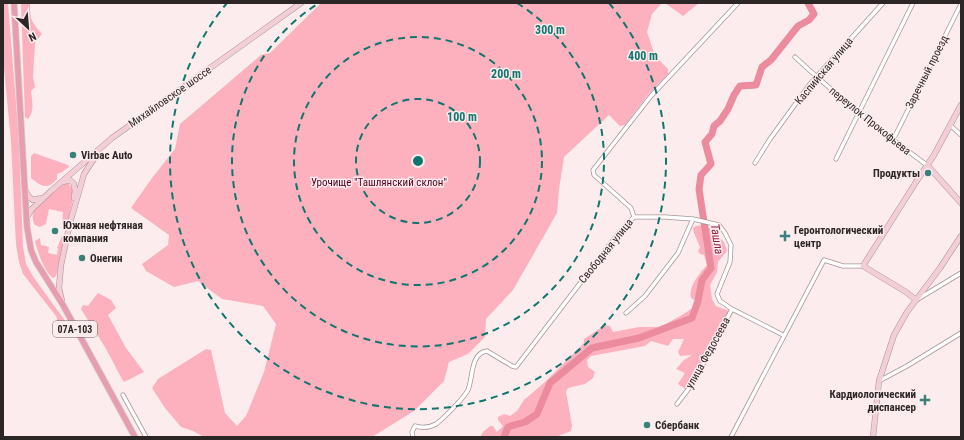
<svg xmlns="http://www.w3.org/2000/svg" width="964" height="440" font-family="'Roboto Condensed',sans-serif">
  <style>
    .green { fill: #fdb0bd }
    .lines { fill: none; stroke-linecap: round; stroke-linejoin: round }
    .river { stroke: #eb8b9d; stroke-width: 7 }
    .street-casing { stroke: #a49597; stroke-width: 5 }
    .secondary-casing { stroke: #a49597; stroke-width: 6 }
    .primary-casing { stroke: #d1cfcf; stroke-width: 7 }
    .street { stroke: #fff; stroke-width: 3.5 }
    .secondary { stroke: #f3ced7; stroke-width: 5 }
    .primary { stroke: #e89daf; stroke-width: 5.5 }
    .ring { fill: none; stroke: #0f766e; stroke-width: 2; stroke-dasharray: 7 5 }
    .poi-dot { fill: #39807b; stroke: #fdecee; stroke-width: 1.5 }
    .labels { text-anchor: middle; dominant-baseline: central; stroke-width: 3; stroke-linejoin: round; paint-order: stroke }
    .shield { fill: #fdecee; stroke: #6b6163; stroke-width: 1 }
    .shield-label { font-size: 10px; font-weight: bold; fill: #2c2627 }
    .street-label { font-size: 11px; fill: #2c2627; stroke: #fdecee }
    .poi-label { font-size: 11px; font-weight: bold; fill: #2c2627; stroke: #fdecee; text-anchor: start }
    .park-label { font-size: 11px; fill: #55001e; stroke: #fdecee }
    .water-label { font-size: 12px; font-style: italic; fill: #8e1f40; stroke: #fdecee }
    .centre { fill: #0f766e; stroke: #fdecee; stroke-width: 2 }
    .ring-label { font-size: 12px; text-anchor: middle; font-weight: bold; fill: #0f766e; stroke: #fdecee; stroke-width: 3; stroke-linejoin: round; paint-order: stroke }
  </style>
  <rect width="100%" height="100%" fill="#fdecee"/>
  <path class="green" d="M3,3H8L19,141L23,247L26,264L34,278L69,326V332L62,336L59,334C57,327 59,322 56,316L23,274L19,262L16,245L11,141L3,58Z
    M21,3H30C30,20 31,21 42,34L35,43L33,77L35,87L31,91C32,101 35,111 28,119L25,117Z
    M321,3H662L652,14L647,32L655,56L668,69V74L648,95L625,125L620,126L609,115L564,157L559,189L557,213L513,290L486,319L485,337L468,354L449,362L444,381L414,411L372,437H204L193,431L181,427L165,408L152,388L158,379L206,349L211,350L225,413L237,426L246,416L264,372L276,324L263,306L222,299L198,281L174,287L146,271L142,264L168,245L169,235L131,208L152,178L175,149L180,124L261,55L270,53Z
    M665,3H699L683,16Z
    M34,153L68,165L69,167L62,172L57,174V179C47,190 42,187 31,178V156Z
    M67,183C79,189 69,214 67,225L64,227L62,226L63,212L49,209L46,224L40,227L35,225C32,220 32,215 34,210C38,202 60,185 67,183Z
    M706,225L724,242L727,251L718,262L717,272L710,285L712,299L716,306L729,311L687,390L678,384L685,373L676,369L684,360L692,355L680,356L678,352L684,339H673L668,346L651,341L645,346L591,356L587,360L588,367L595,372L593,378L585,384L568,388L566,392L572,425L571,431L556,437H480L483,432L490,426H493L497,432L503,426L498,420V417L504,414L510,416L517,411L524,400L545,382L584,343V339L605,325L610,326L613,332L639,327H660L682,315L694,307L696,301L691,298C688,286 700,273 707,265L704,255L700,254L698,251L700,247L694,233L693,228L696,226Z
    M62,236L64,238L57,272L56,276L53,278C45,273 37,251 35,241L40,238L41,245L49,247L48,253L57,255L58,248H57Z
    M98,293L111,300L116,308L108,315L126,348L144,372L124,382C119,375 116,367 112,360C103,342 91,326 81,309L83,305L88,306Z"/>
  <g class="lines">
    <path class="river" d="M504,437L508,427L525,422L537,414L550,383L592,348L639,338L692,318L698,301L702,280L711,268L699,189L701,175L711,164L705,142L712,134L714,126L720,121L728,109L734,95L740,86L756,85L762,67L771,60L798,26L809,20L814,14L808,3"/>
    <defs>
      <path id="street" d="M795,57C837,96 882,132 928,166
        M950,125L961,135
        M893,140L961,4
        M836,159L913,3
        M755,163L770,139L810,84L883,3
        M634,217H665L693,219L719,225L725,233L731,245L730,262L717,294L720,301L732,309L783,335
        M918,299L961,273
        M626,313L645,296L678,253L693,219
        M879,381L907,366L961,333
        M123,395L146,437
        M677,404L693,383L732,309
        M413,437L412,432L415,426C422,428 429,428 436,424C443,419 464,398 468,390C473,379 470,353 487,351L512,366L516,367L617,235L634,217L631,208L594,175L593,170L651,96L738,3
        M731,437L824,260L843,266H863"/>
      <path id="secondary" d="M928,166L961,203
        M62,182L70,180L74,184L75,191L74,198
        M25,190L29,197L33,200L42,198
        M27,217L32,209L51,191L112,138L301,3
        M916,300L906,292L863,266L916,182L934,155L961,105
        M62,301L59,288L61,265L70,223L84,174L97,154
        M873,437L879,381L894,335L907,312L940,268L961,236"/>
      <path id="primary" d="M14,3L27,227L31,250L36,262L63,305L135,437"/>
    </defs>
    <use href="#street" class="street-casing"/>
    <use href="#secondary" class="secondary-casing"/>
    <use href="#primary" class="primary-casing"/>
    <use href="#street" class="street"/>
    <use href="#secondary" class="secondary"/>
    <use href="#primary" class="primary"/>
  </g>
  <g class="ring">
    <circle cx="418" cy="161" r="62"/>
    <circle cx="418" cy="161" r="124"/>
    <path d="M517 3A186 186 0 1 1 319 3"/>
    <path d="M609 3A248 248 0 1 1 227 3"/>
  </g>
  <g class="poi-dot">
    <circle cx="73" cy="155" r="4"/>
    <circle cx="928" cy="173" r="4"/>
    <circle cx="55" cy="231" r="4"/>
    <path d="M783 230h4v4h4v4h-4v4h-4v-4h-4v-4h4z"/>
    <circle cx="82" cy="258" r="4"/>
    <path d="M923 394h4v4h4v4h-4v4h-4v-4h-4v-4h4z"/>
    <circle cx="647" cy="425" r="4"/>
  </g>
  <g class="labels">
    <rect class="shield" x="53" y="321" width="44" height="16" rx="3"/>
    <g class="shield-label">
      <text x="75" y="329">07А-103</text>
    </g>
    <g class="street-label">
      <text transform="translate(824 71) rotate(-50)">Каспийская улица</text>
      <text transform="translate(927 72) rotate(-63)">Заречный проезд</text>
      <text transform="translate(170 97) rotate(-35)">Михайловское шоссе</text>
      <text transform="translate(870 121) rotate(39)">переулок Прокофьева</text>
      <text transform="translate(606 251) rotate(-51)">Свободная улица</text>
      <text transform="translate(708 353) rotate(-61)">улица Федосеева</text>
    </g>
    <g class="poi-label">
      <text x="81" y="155">Virbac Auto</text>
      <text x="920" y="173" text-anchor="end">Продукты</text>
      <text x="63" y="225">Южная нефтяная<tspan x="63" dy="13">компания</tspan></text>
      <text x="794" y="230">Геронтологический<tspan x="794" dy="13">центр</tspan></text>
      <text x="90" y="258">Онегин</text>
      <text x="916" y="394" text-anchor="end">Кардиологический<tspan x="916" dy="13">диспансер</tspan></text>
      <text x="655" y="425">Сбербанк</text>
    </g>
    <g class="park-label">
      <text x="379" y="182">Урочище "Ташлянский склон"</text>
    </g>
    <g class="water-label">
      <text transform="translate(717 239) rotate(81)">Ташла</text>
    </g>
  </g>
  <circle cx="418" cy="161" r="6" class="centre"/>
  <g class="ring-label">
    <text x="550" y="34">300 m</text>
    <text x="643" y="60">400 m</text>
    <text x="506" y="78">200 m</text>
    <text x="462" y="121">100 m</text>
  </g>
  <rect width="964" height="440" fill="none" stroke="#2c2627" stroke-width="8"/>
  <g transform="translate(28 28) rotate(154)" stroke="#fdecee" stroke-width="3" paint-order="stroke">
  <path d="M0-3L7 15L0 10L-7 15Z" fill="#2c2627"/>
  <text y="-6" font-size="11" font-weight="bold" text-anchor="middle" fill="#2c2627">N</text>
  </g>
</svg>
